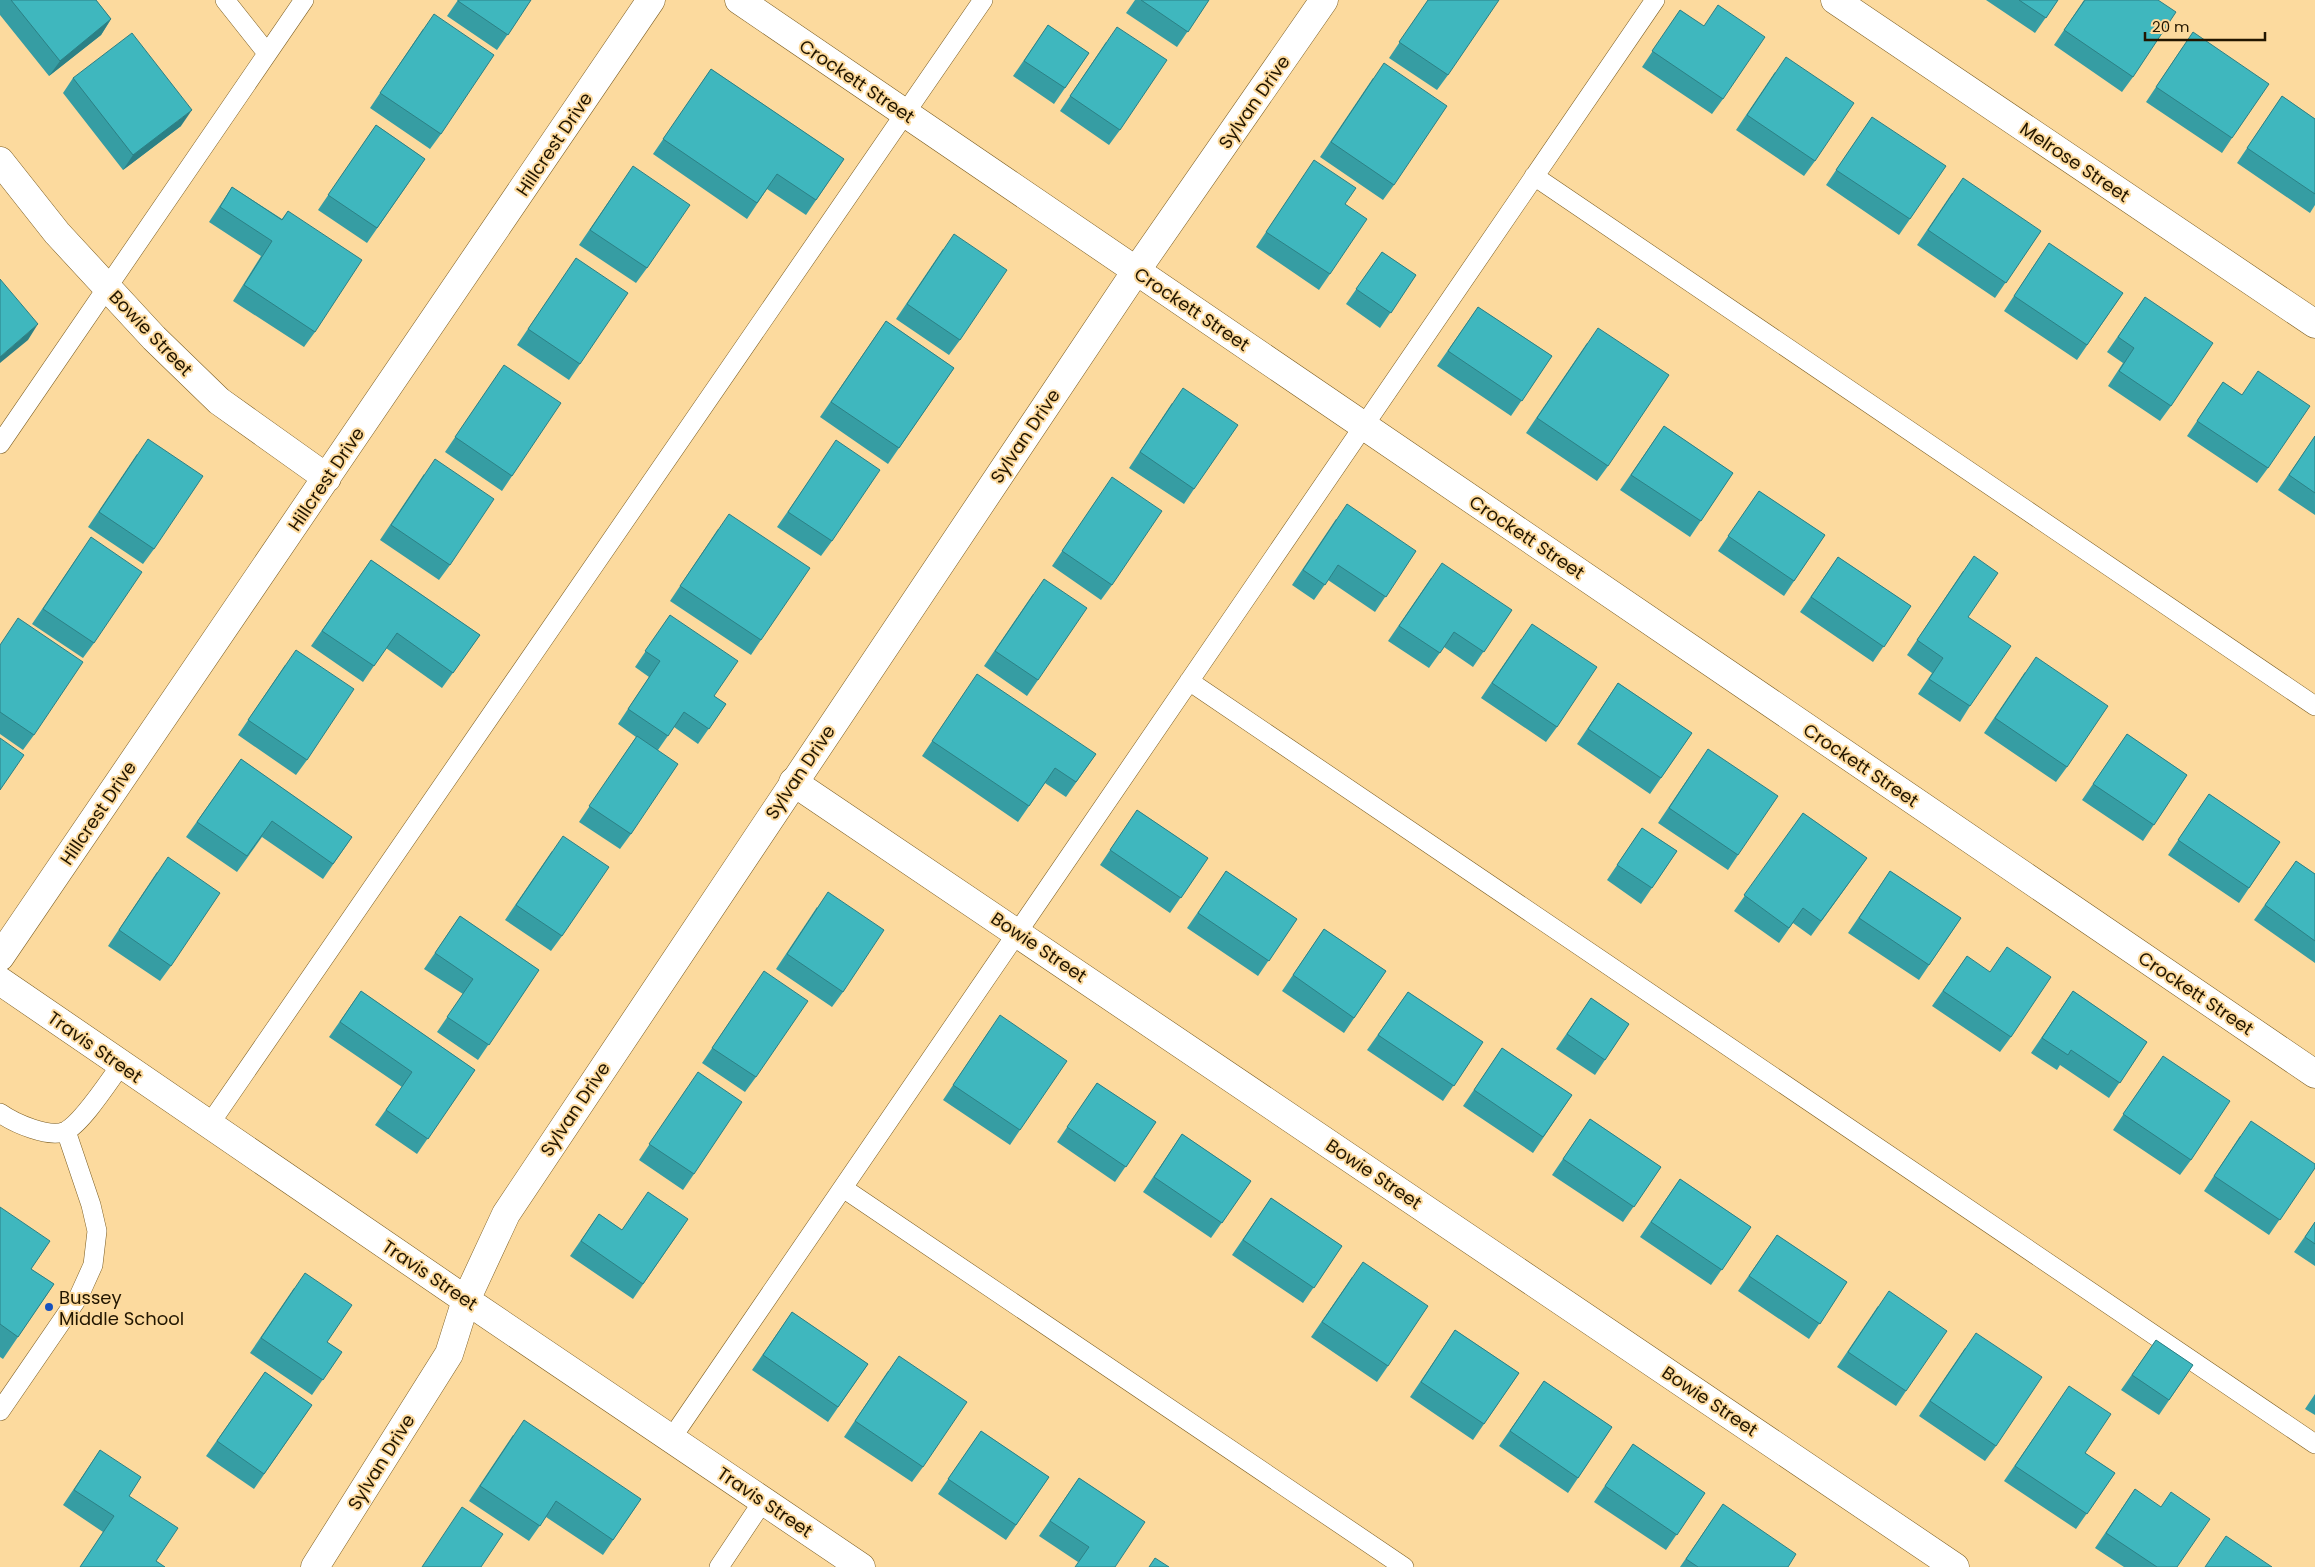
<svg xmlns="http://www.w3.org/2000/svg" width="2315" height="1567" font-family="Poppins,sans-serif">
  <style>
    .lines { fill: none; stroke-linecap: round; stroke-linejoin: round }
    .service-casing { stroke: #7c5e23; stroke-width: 20 }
    .minor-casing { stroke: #7c5e23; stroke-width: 29 }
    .tertiary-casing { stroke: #7c5e23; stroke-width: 29 }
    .service { stroke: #fff; stroke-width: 19 }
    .minor { stroke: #fff; stroke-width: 28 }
    .tertiary { stroke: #fff; stroke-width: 28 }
    .wall { fill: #369da3 }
    .shaded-wall { fill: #2c8085 }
    .building { fill: #3fb7be; stroke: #2c8085 }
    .poi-dot { fill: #1652be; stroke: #fcda9e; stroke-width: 2 }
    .labels { text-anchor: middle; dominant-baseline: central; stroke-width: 4; stroke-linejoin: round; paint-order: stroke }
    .street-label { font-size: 18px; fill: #221600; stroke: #fcda9e }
    .poi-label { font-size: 18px; fill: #221600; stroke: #fcda9e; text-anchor: start }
  </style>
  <rect width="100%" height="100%" fill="#fcda9e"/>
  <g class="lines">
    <defs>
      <path id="service" d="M225,0L267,53
        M1534,176L2315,706
        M0,444L304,0
        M1189,681L2315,1444
        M0,1113C14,1123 50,1139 66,1131C83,1122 109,1081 121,1065
        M209,1125L983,0
        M843,1188L1404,1567
        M0,1411L79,1296L93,1265L97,1231L91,1205L66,1131
        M671,1439L1655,0
        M719,1567L763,1501"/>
      <path id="minor" d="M739,0L2315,1074
        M1835,0L2315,324
        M0,161L57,233L154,338L219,401L327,478
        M793,782L1955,1567
        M0,957L651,0"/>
      <path id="tertiary" d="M0,981L466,1300L861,1567
        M315,1567L449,1354L466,1300L506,1214L1136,271L1324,0"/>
    </defs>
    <use href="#service" class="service-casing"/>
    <use href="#minor" class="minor-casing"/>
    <use href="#tertiary" class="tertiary-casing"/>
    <use href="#service" class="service"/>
    <use href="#minor" class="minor"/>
    <use href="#tertiary" class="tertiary"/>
  </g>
  <path class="wall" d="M0,0H96L111,19L101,35L49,76L0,15Z
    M458,0H531L497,50L447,16Z
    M1135,0H1209L1177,47L1126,13Z
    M1428,0L1448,75L1437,90L1389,58Z
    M1986,0H2058L2035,33Z
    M2084,0L2133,77L2122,92L2054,45Z
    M1680,10L1703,26L1723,99L1712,114L1642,67Z
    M1048,25L1089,53L1054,104L1013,76Z
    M423,29L441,134L430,149L370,108Z
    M1106,42L1120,130L1109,145L1060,111Z
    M2182,48L2232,138L2222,153L2146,102Z
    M711,69L844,159L806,215L767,189L747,219L653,154Z
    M1775,72L1815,161L1804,176L1736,130Z
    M73,78L181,126L123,170L63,93Z
    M1373,78L1394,185L1383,200L1320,157Z
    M2282,96L2315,119V205L2310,213L2237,163Z
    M1872,117L1910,219L1899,235L1826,185Z
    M376,125L425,159L367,243L318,210Z
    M1304,175L1345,204L1330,274L1319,290L1256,247Z
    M622,182L647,268L636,283L579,245Z
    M232,187L282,219L288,211L315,332L304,347L233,301L261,256L209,222Z
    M1952,193L2041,231L1995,298L1917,245Z
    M943,249L960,340L949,355L896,319Z
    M1382,252L1416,275L1380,328L1346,304Z
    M2039,258L2123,293L2077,360L2004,311Z
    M566,273L580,364L569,380L517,345Z
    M2145,297L2171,406L2160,421L2108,386L2123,363L2107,352Z
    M1478,307L1552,356L1511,416L1437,366Z
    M886,321L954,368L888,464L820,417Z
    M1587,343L1608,466L1597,481L1526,433Z
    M494,380L512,476L502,491L445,452Z
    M2223,382L2242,395L2268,468L2257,483L2187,436Z
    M1172,403L1194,489L1184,504L1129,468Z
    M1664,426L1733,473L1690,537L1620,490Z
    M2315,436V515L2278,490Z
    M137,454L154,549L143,564L88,527Z
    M826,456L832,541L821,556L777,527Z
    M424,474L450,565L439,580L380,540Z
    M1759,491L1825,535L1784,596L1718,551Z
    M1102,492L1112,585L1101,600L1052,566Z
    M1336,519L1416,551L1375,612L1328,580L1314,600L1292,585Z
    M718,529L761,640L751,655L670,601Z
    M80,553L94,643L83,658L32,624Z
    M1838,557L1911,606L1873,662L1800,612Z
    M371,560L480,635L442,688L386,648L363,682L311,646Z
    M1963,571L1970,706L1960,722L1918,694L1932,673L1907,655Z
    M1431,578L1512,610L1473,667L1444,647L1429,668L1388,641Z
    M1033,594L1038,680L1027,696L984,666Z
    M670,615L714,696L726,704L698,744L674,727L658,750L631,834L620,849L579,822L636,737L618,724L649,677L635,667Z
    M1521,639L1557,727L1546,742L1481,698Z
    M0,645L34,735L23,750L0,734Z
    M285,665L307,760L296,775L238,735Z
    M2025,672L2067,767L2056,782L1984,733Z
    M1618,683L1692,733L1650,794L1577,744Z
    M967,689L1096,754L1066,797L1045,783L1018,822L922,756Z
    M2127,734L2187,775L2143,841L2082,800Z
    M241,759L352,837L323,879L262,837L237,872L186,837Z
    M1697,765L1738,855L1728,870L1658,823Z
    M2209,794L2280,842L2239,903L2168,855Z
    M1137,810L1208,858L1170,913L1100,865Z
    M1803,813L1867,858L1811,936L1793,923L1779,943L1734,911Z
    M1642,828L1677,851L1641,904L1607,880Z
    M552,851L562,936L551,951L505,920Z
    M2296,861L2315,874V963L2254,920Z
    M1226,871L1297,919L1258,976L1187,928Z
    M1890,871L1961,918L1919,980L1848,933Z
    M157,872L171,966L160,981L108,946Z
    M817,907L843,992L832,1007L776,969Z
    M460,916L539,970L478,1060L437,1032L463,994L424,969Z
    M1324,929L1386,971L1344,1033L1282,991Z
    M1967,956L2011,1037L2000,1052L1932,1006Z
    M753,987L756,1077L745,1092L702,1063Z
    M361,991L475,1070L417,1154L375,1125L402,1087L329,1037Z
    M2073,991L2147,1042L2109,1098L2060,1065L2057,1070L2031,1053Z
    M1408,992L1483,1042L1443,1101L1367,1050Z
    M1591,998L1629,1024L1595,1075L1556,1049Z
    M989,1031L1020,1130L1010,1145L943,1100Z
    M1502,1048L1572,1095L1533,1153L1463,1106Z
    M2152,1071L2191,1160L2180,1175L2113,1130Z
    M1097,1083L1156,1122L1115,1182L1057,1142Z
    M687,1088L694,1174L683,1190L639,1160Z
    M1590,1119L1661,1167L1623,1222L1552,1175Z
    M1182,1134L1251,1181L1211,1238L1143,1192Z
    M2240,1136L2315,1168L2269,1235L2204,1191Z
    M1680,1179L1751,1227L1711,1285L1640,1237Z
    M1271,1198L1342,1246L1303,1303L1232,1255Z
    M0,1207L31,1269L54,1284L3,1359L0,1357Z
    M599,1214L622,1230L688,1219L633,1299L570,1256Z
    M2315,1222V1266L2294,1252Z
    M1777,1235L1847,1282L1809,1339L1738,1291Z
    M1352,1277L1388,1366L1377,1382L1311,1337Z
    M294,1288L327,1342L342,1352L312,1395L250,1353Z
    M1878,1306L1906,1391L1896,1406L1837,1367Z
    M792,1312L868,1364L828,1422L752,1370Z
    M1455,1330L1519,1373L1473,1440L1410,1397Z
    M2156,1340L2193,1365L2159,1415L2121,1390Z
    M1965,1348L1996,1446L1985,1461L1919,1416Z
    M888,1371L923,1467L912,1482L844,1437Z
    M265,1372L312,1405L254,1489L206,1456Z
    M1544,1381L1612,1427L1568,1493L1499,1446Z
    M2315,1394V1415L2305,1409Z
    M2059,1401L2085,1453L2115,1473L2076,1529L2004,1481Z
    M981,1431L1049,1477L1006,1540L938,1494Z
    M513,1435L641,1499L603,1555L546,1517L529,1541L469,1501Z
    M1633,1444L1705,1493L1666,1550L1594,1502Z
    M100,1450L129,1496L156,1561L165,1567H80L103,1532L63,1505Z
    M1079,1478L1145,1522L1078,1562L1039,1536Z
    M2135,1489L2177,1567H2124L2095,1548Z
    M1723,1504L1788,1567H1680Z"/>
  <path class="shaded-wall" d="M111,19L101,35L49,76L60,61Z
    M192,110L181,126L123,170L133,155Z
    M38,324L28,340L0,363V357Z"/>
  <path class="building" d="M11,0H96L111,19L60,61Z
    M458,0H531L508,35L458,1Z
    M1141,0H1209L1188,32Z
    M1428,0H1499L1448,75L1399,42Z
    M2019,0H2058L2046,18Z
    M2085,0H2158L2176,12L2133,77L2064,30Z
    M1718,5L1765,37L1723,99L1652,51L1680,10L1704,26Z
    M434,14L494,55L441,134L380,93Z
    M1048,25L1089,53L1065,88L1024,61Z
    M1117,27L1167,60L1120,130L1070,96Z
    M2193,32L2269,84L2232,138L2156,87Z
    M132,33L192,110L133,155L73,78Z
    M1786,57L1854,103L1815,161L1747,115Z
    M1384,63L1447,106L1394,185L1331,142Z
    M711,69L844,159L816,200L777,174L757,203L663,139Z
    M2282,96L2315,119V194L2247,148Z
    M1872,117L1946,166L1910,219L1836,170Z
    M376,125L425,159L377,228L328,195Z
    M1314,160L1356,188L1345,204L1367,219L1330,274L1266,232Z
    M633,166L690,205L647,268L590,230Z
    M1963,178L2041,231L2006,283L1928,230Z
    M232,187L282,220L288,211L362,260L315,332L244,285L272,241L220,207Z
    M954,234L1007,270L960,340L907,304Z
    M2049,243L2123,293L2087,345L2014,296Z
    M1382,252L1416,275L1391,313L1356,289Z
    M576,258L628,293L580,364L528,329Z
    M0,279L38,324L0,357Z
    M2145,297L2213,343L2171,406L2119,371L2134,348L2118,337Z
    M1478,307L1552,356L1522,401L1448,351Z
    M886,321L954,368L899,448L831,402Z
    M1598,328L1669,375L1608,466L1537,418Z
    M504,365L561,403L512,476L455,437Z
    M2258,371L2310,406L2268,468L2197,421L2223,382L2242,395Z
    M1183,388L1238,425L1194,489L1140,452Z
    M1664,426L1733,473L1701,521L1631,475Z
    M2315,436V493L2289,475Z
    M148,439L203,476L154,549L99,512Z
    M836,440L880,470L832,541L788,512Z
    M435,459L494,499L450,565L391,525Z
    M1112,477L1162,511L1112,585L1062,551Z
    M1759,491L1825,535L1794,581L1728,536Z
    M1347,504L1416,551L1386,597L1338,565L1325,585L1303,570Z
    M729,514L810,568L761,640L680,586Z
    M91,537L142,572L94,643L43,609Z
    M1974,556L1998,573L1968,617L2011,646L1970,706L1929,679L1943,658L1917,640Z
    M1838,557L1911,606L1884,647L1811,597Z
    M371,560L480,635L453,673L397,633L374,666L322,631Z
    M1442,563L1512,610L1484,652L1454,632L1440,653L1399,626Z
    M1044,579L1087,608L1038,680L995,651Z
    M670,615L738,661L714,696L726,704L709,729L684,712L668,736L628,709L660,661L645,651Z
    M18,618L83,662L34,735L0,712V645Z
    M1532,624L1597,667L1557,727L1492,683Z
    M296,650L354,689L307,760L248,720Z
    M2036,657L2108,706L2067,767L1995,718Z
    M977,674L1096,754L1076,782L1055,768L1029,806L932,741Z
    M1618,683L1692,733L1661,778L1588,729Z
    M2127,734L2187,775L2154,825L2093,784Z
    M637,736L678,764L631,834L589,806Z
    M0,738L24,755L0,790Z
    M1708,749L1778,796L1738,855L1669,808Z
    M241,759L352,837L333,864L272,821L247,856L197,822Z
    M2209,794L2280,842L2249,888L2178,840Z
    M1137,810L1208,858L1181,898L1110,850Z
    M1803,813L1867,858L1821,921L1803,908L1789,928L1744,895Z
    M1642,828L1677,851L1652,888L1617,865Z
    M563,836L609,867L562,936L516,905Z
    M168,857L220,893L171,966L119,930Z
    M2296,861L2315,874V941L2265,905Z
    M1226,871L1297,919L1269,961L1198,913Z
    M1890,871L1961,918L1929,965L1859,918Z
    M828,892L884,930L843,992L787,954Z
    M460,916L539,970L489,1045L447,1017L473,979L435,953Z
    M1324,929L1386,971L1354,1018L1293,975Z
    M2007,947L2051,977L2011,1037L1943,991L1967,956L1990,972Z
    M764,971L808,1001L756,1077L712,1048Z
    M361,991L475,1070L428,1139L386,1110L412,1072L340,1022Z
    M2073,991L2147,1042L2120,1083L2071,1050L2068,1055L2042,1038Z
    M1408,992L1483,1042L1454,1086L1378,1035Z
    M1591,998L1629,1024L1605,1060L1567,1034Z
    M1000,1015L1067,1061L1020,1130L953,1085Z
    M1502,1048L1572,1095L1543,1137L1474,1090Z
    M2163,1056L2230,1101L2191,1160L2123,1114Z
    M698,1072L742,1102L694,1174L649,1144Z
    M1097,1083L1156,1122L1126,1167L1067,1127Z
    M1590,1119L1661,1167L1634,1207L1563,1159Z
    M2251,1121L2315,1164V1168L2280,1220L2214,1176Z
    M1182,1134L1251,1181L1222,1223L1154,1177Z
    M1680,1179L1751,1227L1722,1270L1651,1222Z
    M648,1192L688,1219L643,1284L581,1241L599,1214L622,1230Z
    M1271,1198L1342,1246L1314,1288L1243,1240Z
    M0,1207L50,1241L31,1269L54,1284L18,1337L0,1324Z
    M2315,1222V1244L2305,1237Z
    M1777,1235L1847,1282L1820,1324L1749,1276Z
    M1363,1262L1428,1306L1388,1366L1322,1322Z
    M305,1273L352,1305L327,1342L342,1352L323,1380L261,1338Z
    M1889,1291L1947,1331L1906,1391L1848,1352Z
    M792,1312L868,1364L838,1407L763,1355Z
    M1455,1330L1519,1373L1484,1424L1421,1382Z
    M1976,1333L2042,1377L1996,1446L1930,1401Z
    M2156,1340L2193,1365L2169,1400L2132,1375Z
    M899,1356L967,1402L923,1467L855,1421Z
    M265,1372L312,1405L264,1474L217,1441Z
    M1544,1381L1612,1427L1578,1478L1510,1431Z
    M2069,1386L2111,1414L2085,1453L2115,1473L2087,1514L2015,1466Z
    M524,1420L641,1499L613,1540L556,1501L540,1526L480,1486Z
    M981,1431L1049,1477L1016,1525L948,1479Z
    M1633,1444L1705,1493L1677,1535L1605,1486Z
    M100,1450L141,1477L129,1496L178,1528L156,1561L165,1567H80L114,1516L74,1490Z
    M1079,1478L1145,1522L1115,1567H1075L1089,1547L1050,1521Z
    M2135,1489L2161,1507L2171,1492L2210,1519L2177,1567H2157L2106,1533Z
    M1723,1504L1796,1554L1788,1567H1698L1686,1559Z
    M462,1507L503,1534L481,1567H422Z
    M2226,1536L2272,1567H2205Z
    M1155,1558L1169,1567H1149Z"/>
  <circle class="poi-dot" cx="49" cy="1307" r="5"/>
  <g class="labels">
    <g class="street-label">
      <text transform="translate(857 81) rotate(34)">Crockett Street</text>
      <text transform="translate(1254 102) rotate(-55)">Sylvan Drive</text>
      <text transform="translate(554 144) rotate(-56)">Hillcrest Drive</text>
      <text transform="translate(2075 162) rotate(34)">Melrose Street</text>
      <text transform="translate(1192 309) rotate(34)">Crockett Street</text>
      <text transform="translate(151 333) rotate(46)">Bowie Street</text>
      <text transform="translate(1025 436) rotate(-56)">Sylvan Drive</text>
      <text transform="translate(326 479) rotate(-56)">Hillcrest Drive</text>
      <text transform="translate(1527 537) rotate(34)">Crockett Street</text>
      <text transform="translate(1861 765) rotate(34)">Crockett Street</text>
      <text transform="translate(800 772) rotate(-56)">Sylvan Drive</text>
      <text transform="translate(98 813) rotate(-56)">Hillcrest Drive</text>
      <text transform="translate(1039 947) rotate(34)">Bowie Street</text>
      <text transform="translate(2196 993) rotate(34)">Crockett Street</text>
      <text transform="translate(95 1047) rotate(35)">Travis Street</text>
      <text transform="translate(575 1109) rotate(-56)">Sylvan Drive</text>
      <text transform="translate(1374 1174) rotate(34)">Bowie Street</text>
      <text transform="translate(430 1275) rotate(34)">Travis Street</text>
      <text transform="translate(1710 1401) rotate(34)">Bowie Street</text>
      <text transform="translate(381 1462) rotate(-58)">Sylvan Drive</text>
      <text transform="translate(765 1502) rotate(34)">Travis Street</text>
    </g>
    <g class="poi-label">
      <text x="59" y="1297">Bussey<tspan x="59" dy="21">Middle School</tspan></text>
    </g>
  </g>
  <path d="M2145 32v8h120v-8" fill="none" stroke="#221600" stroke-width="2.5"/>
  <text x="2152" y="32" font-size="15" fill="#221600" stroke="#fcda9e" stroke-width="4" paint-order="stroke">20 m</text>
</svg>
